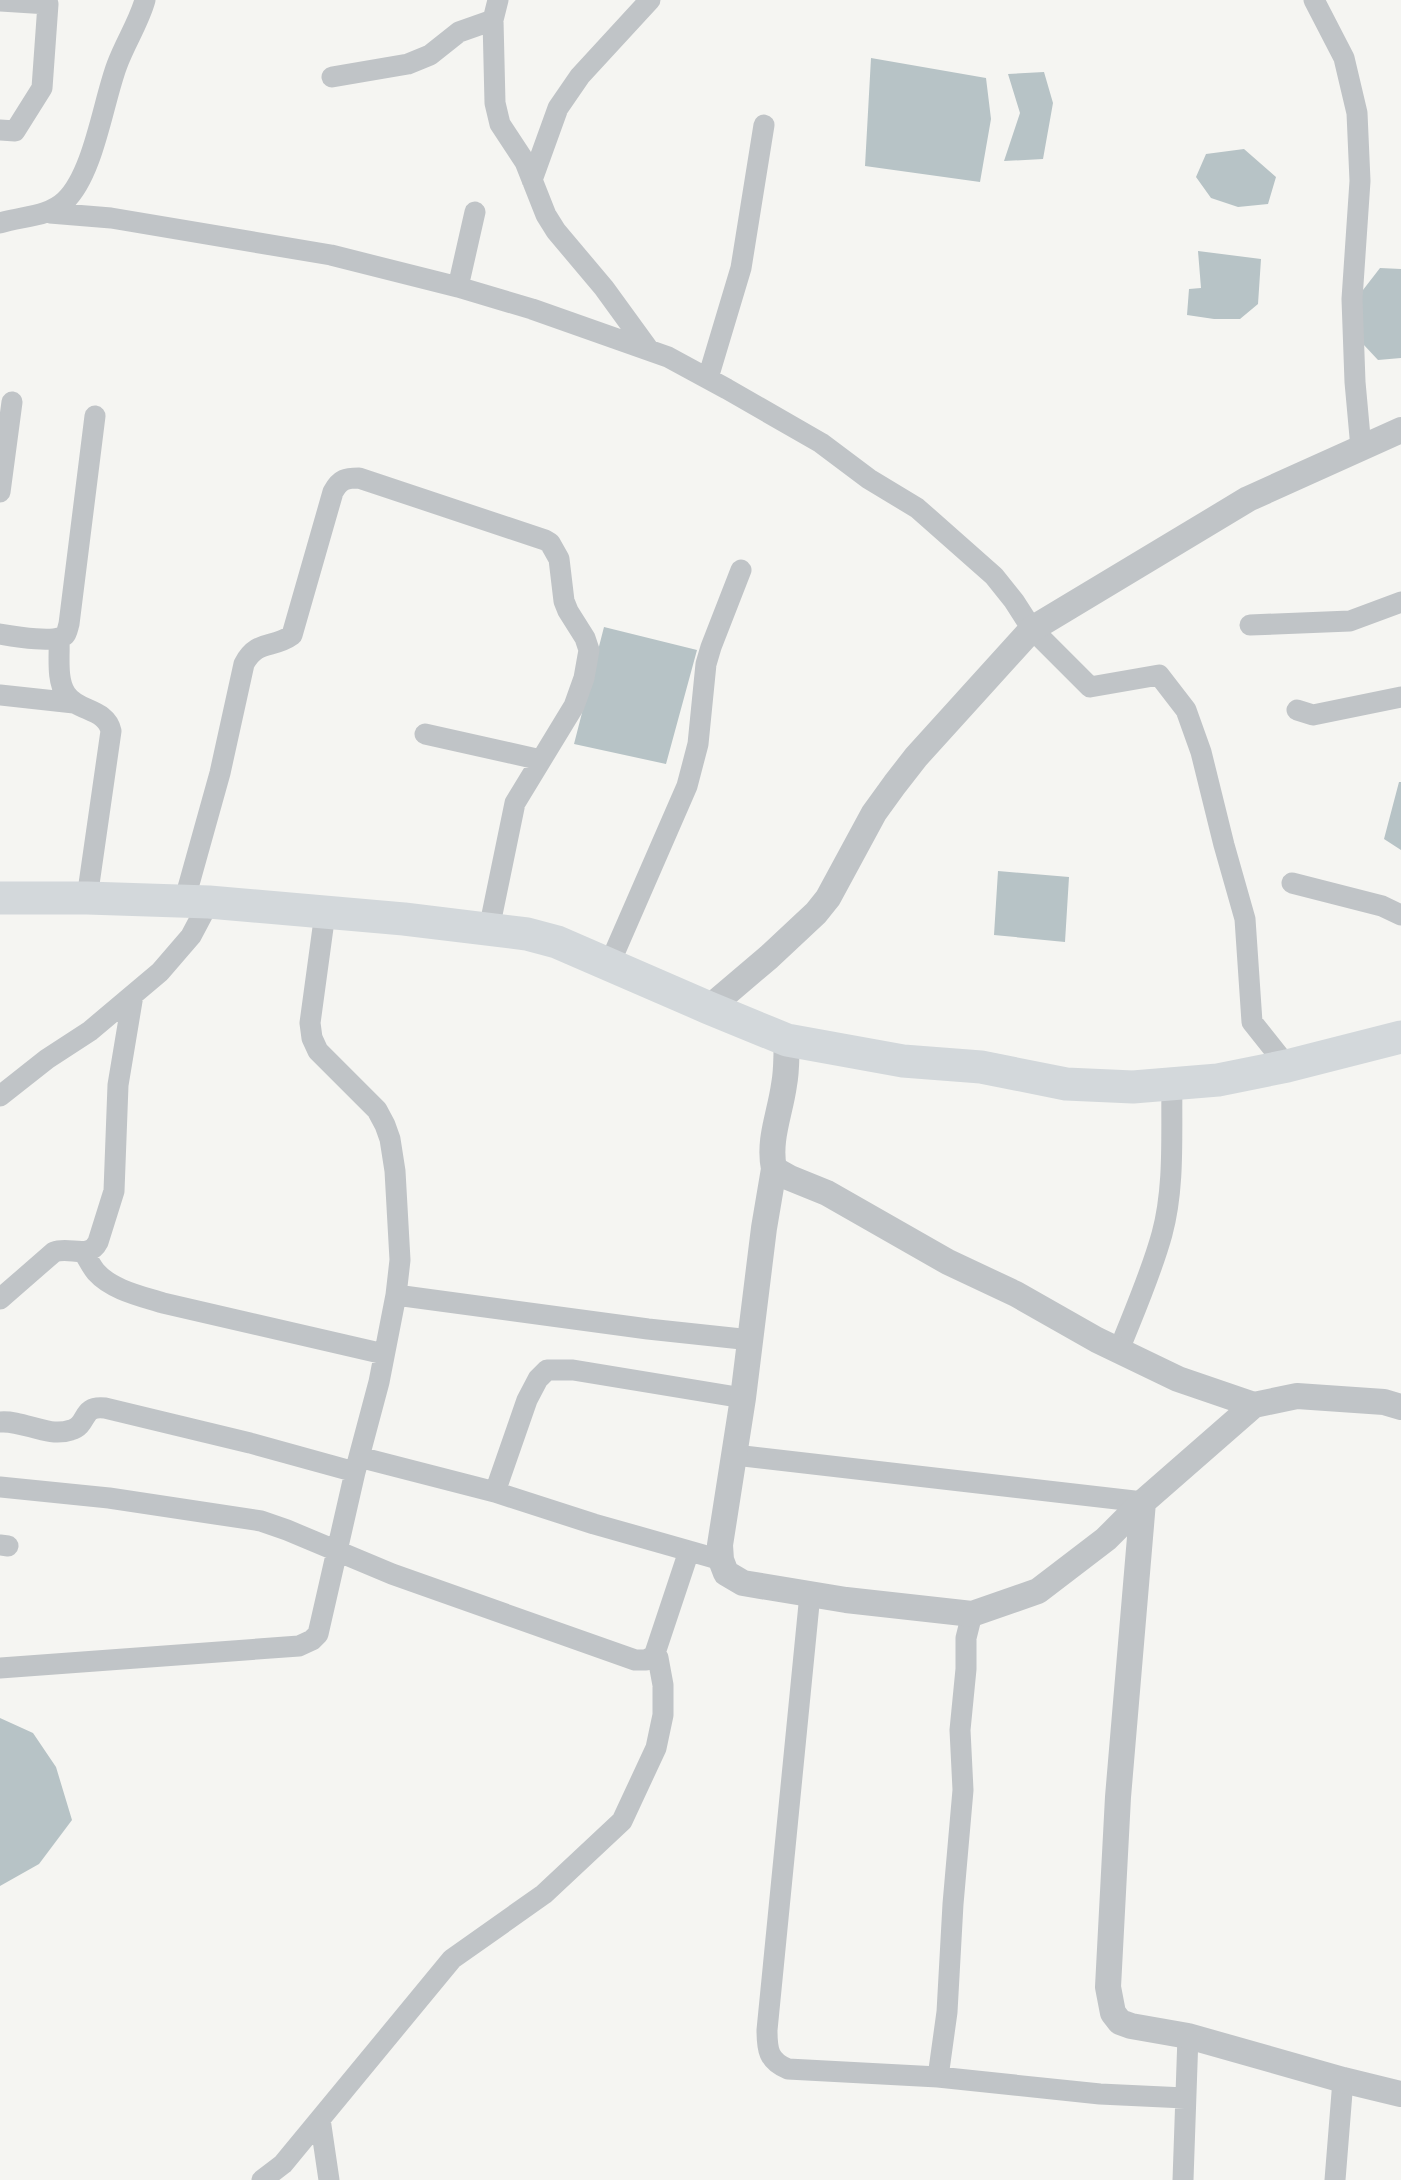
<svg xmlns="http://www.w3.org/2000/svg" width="1401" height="2180" font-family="'IBM Plex Sans',sans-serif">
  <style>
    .water { fill: #b7c3c6 }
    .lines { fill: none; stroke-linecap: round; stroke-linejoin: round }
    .minor { stroke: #c0c4c7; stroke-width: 21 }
    .tertiary { stroke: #c0c4c7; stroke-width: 26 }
    .primary { stroke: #d3d8db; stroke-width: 33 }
  </style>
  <rect width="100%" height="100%" fill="#f5f5f2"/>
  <path class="water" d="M871,58L986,78L991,119L980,182L865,166Z
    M1044,72L1053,103L1043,159L1004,161L1020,113L1008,74Z
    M1244,149L1276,177L1268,204L1238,207L1211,198L1196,177L1206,154Z
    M1198,251L1261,259L1258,304L1240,319H1214L1187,315L1189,289L1201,288Z
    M1380,268L1401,269V358L1378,360L1363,344L1356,299Z
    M604,627L697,650L666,764L574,744Z
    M1399,782H1401V850L1384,839Z
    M998,871L1069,877L1065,942L994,935Z
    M0,1718L33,1733L56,1767L72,1820L39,1864L0,1886Z"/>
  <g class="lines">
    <path class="minor" d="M498,0L493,20L495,103L500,124L525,162L546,215L556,231L604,288L649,350
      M1314,0L1344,58L1357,113L1360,181L1352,299L1355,382L1361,448
      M0,1L48,4L42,88L15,131L0,130
      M332,77L408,64L430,55L459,32L493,20
      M532,180L558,108L580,76L650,0
      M50,213L111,218L331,255L458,287L532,309L668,357L727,389L821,443L869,479L917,508L994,576L1014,601L1032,629L1090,687L1159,675L1186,710L1201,752L1224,845L1245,919L1252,1022L1287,1066
      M0,223C23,216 48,217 65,201C94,173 103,102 117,65C125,43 139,22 145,0
      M458,287L475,212
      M708,378L741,268L764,125
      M0,492L12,402
      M1250,625L1350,621L1401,602
      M0,634C12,636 57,644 65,635C67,633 68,627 69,624L95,416
      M59,639C60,655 56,680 66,694C77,712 106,708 111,731L87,898
      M0,695L74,703
      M1297,710L1313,715L1401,697
      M425,734L541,760
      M1292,883L1382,906L1401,915
      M184,902L220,773L244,664C257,639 273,649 292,635L333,492C340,479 346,478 359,478L545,540L550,543L559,559L564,601L568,611L585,638L589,650L584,678L574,706L515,803L489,929
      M609,965L687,786L698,744L706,664L711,647L741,570
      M0,1096L47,1059L90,1031L160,972L191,936L209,902
      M84,1253C88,1259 91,1266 96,1272C112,1290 141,1296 163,1303L384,1354
      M396,1295L648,1329L751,1340
      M0,1299L54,1252C70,1246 89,1260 98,1242L114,1191L118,1085L133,995
      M1119,1350C1134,1312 1151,1274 1162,1234C1175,1186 1171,1133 1172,1084
      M0,1422C24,1420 47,1438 71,1430C89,1425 80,1405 105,1408L250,1443L355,1472
      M735,1455L1143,1502
      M359,1457L495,1492L594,1524L721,1560
      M0,1487L109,1498L261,1521L287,1530L392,1574L635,1660H646L654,1656L689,1551
      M495,1492L527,1400L538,1379L547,1370H573L743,1398
      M0,1545L8,1546
      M810,1594L767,2030C767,2049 768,2061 788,2069L938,2077L1100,2094L1185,2098
      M0,1668L299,1646L312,1640L318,1634L355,1472L379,1382L396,1295L400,1260L395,1171L390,1139L385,1125L377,1110L318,1051L312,1038L310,1023L325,913
      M938,2077L947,2012L953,1904L963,1790L960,1730L966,1669V1638L972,1614
      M320,2119L329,2180
      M262,2180L283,2164L452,1959L544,1894L622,1821L656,1748L663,1715V1685L658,1658L654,1656
      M1183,2180L1188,2036
      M1335,2180L1343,2080"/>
    <path class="tertiary" d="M709,1008L769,957L816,913L828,898L874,813L895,784L916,757L1032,629L1248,499L1401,430
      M787,1040C786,1055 787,1070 784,1085C780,1114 768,1140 774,1169L790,1178L827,1193L948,1262L1016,1294L1097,1340L1178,1379L1254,1405L1297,1396L1384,1402L1401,1407
      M774,1169L764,1228L743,1398L720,1545L721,1560L726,1573L743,1583L846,1600L972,1614L1038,1591L1106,1539L1143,1502L1254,1405
      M1143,1502L1118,1797L1108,1987L1113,2013L1120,2022L1131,2026L1188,2036L1343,2080L1401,2094"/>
    <path class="primary" d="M0,898H87L209,902L404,919L527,934L557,942L709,1008L787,1040L903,1061L981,1067L1066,1084L1133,1087L1218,1080L1287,1066L1401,1037"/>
  </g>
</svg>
